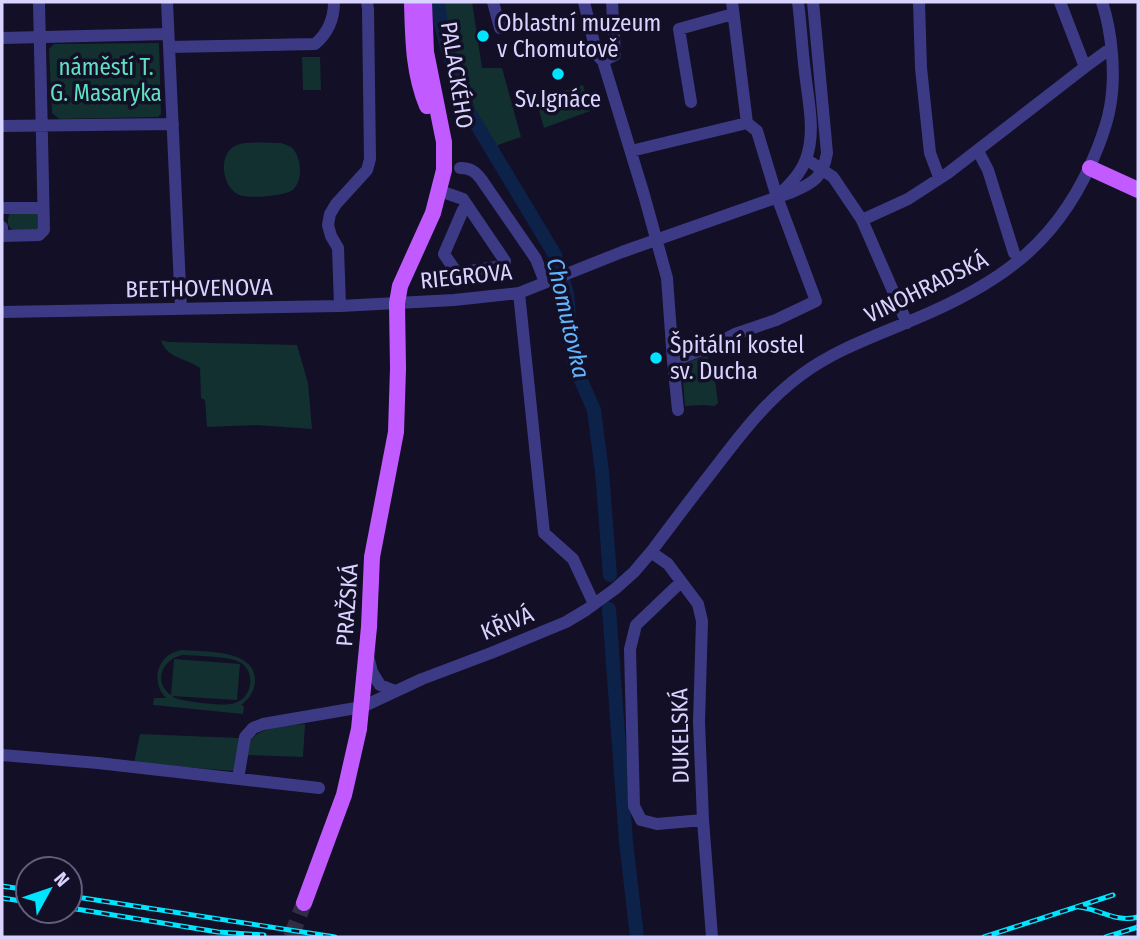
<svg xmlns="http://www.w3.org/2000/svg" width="1140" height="939" font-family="'Fira Sans Condensed',sans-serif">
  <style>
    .green { fill: #12302f; fill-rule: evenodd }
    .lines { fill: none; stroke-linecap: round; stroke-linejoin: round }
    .river { stroke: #0c2248; stroke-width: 14 }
    .major-tunnel { stroke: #312d47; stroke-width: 16; stroke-dasharray: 16 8; stroke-linecap: butt }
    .minor { stroke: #3d3a85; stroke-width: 12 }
    .major { stroke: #c25bff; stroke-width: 16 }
    .rail-casing { stroke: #00e5ff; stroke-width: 5 }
    .rail { stroke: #130f26; stroke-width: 2.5; stroke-dasharray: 8; stroke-linecap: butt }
    .poi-dot { fill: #00e5ff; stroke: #130f26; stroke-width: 2.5 }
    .labels { text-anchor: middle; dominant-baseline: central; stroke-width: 7; stroke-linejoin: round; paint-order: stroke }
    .poi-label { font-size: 23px; fill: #d9d4ff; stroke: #130f26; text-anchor: start }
    .park-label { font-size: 23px; fill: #5fe0c0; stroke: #130f26 }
    .street-label { font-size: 23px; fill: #d9d4ff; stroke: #130f26 }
    .water-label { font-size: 24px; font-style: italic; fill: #62b6ff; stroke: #130f26 }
  </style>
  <rect width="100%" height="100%" fill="#130f26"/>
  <path class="green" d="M441,2H472L482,68H502L521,137L498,145V148L494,150C488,141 482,131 477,122C460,91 445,37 441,2Z
    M159,43L161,114L158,117L59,119L52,113L49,49L54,44Z
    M302,57H320L321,90H303Z
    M583,85L590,111L544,128L536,100Z
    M281,143C284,144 288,145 291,147C302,156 304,183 291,191C282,196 253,198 243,196C222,192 216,153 237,145C248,141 269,143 281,143Z
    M10,213H37L41,218L39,228C27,236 0,234 10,213Z
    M161,340L168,342L297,345L308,383L312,429L256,425L207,427L205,400L201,398L200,368C186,358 166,358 161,340Z
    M707,356L715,380L718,403L715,406L703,405L685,406L682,366L684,363Z
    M182,650C205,652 257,649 255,682C254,692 249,699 241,705L244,706L243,714L153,705L154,698H166C150,681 157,654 182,650ZM182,655C196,656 224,656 237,661C256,668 254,697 235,703C225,707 186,702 175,698L172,696L237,700L240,664L174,659L171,695C153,683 161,660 182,655Z
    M305,724L303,757L248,755C248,751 248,747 249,744C255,726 289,726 305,724Z
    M140,734L239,738L234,771L134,763Z"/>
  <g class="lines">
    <path class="river" d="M438,2L441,25L451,62L469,112L555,255L567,293L573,362L594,410L602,472L610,575
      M609,609L626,842L637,937"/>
    <path class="major-tunnel" d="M291,937L304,903"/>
    <path class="minor" d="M167,2L181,309
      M493,2L500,28
      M584,2L597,55L603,61L615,55L612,2
      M919,2L921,68L930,153L939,177
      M1060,2L1085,67
      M2,38L168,34
      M169,47L315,44C328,33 334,19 334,2
      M603,61L644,195L667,278L673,361L678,410
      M691,102L679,29L733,14
      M2,126L173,124
      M631,151L747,123
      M978,151L988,170L1014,253
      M806,159L833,177L862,220L907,323
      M460,168C470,168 475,171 481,179L536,259L545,282
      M440,191L463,199L467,205L505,261L503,266L457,273L444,254L463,210L467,205
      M780,194C790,184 801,173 806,159C816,132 808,100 805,72C802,49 801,25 798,2
      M2,208H43
      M862,220L908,199L948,173L1085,67L1111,48
      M2,227V236L39,235L44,230L39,2
      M519,293L544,533L573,559L594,604
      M340,306L338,248L331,236L328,225L330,214L336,204L367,170L370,159L368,9L367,2
      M2,312L340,306L454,300L519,293L622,252L792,192C814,183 823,177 827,153L813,2
      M673,361L707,348L735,334L776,320L816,301L777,197L757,131L747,123L732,2
      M651,552L668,564L698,604L702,621L699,722L703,820L712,937
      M681,582L636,625L630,649L634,806L641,820L657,824L703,820
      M368,656L372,672L380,685L395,691
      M2,755L98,763L319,788
      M238,779L245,737L253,728L263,724L362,707L422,679L491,653L566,622L586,610L615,589L634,572L651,552C672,524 693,496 715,468C741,434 766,401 801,375C836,349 876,336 915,319C1004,282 1062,240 1098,147C1103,134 1108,120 1110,107C1116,75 1112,32 1102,2"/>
    <path class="major" d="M412,2C413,38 413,72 427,106
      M1090,168L1138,190
      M304,903L344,795L359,729L369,627L372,557L396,432L398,368L397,303L400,286L433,213L444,170V142L426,52L424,2"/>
    <defs>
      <path id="rail" d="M2,886L28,890
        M70,896L335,937
        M2,898L28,902
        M1079,907C1100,909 1116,923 1138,917
        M70,908L218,932L264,935
        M984,937L1113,895
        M1106,937L1138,927"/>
    </defs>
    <use href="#rail" class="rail-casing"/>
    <use href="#rail" class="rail"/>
  </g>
  <g class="poi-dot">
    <circle cx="483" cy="36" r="7"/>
    <circle cx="558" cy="74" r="7"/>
    <circle cx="656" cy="358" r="7"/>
  </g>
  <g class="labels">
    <g class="poi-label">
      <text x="497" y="23">Oblastní muzeum<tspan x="497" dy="26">v Chomutově</tspan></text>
      <text x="558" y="99" text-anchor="middle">Sv.Ignáce</text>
      <text x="670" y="345">Špitální kostel<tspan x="670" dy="26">sv. Ducha</tspan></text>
    </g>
    <g class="park-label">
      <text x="106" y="67">náměstí T.<tspan x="106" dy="26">G. Masaryka</tspan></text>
    </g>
    <g class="street-label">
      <text transform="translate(457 75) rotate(81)">PALACKÉHO</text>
      <text transform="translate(466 276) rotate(-6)">RIEGROVA</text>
      <text transform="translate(926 287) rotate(-26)">VINOHRADSKÁ</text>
      <text transform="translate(199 288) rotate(-1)">BEETHOVENOVA</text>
      <text transform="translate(347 605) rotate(-86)">PRAŽSKÁ</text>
      <text transform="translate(507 623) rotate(-22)">KŘIVÁ</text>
      <text transform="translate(680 736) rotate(-91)">DUKELSKÁ</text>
    </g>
    <g class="water-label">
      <text transform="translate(568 318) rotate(77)">Chomutovka</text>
    </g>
  </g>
  <rect width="1140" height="939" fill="none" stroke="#d9d4ff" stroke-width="7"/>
  <g transform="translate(49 890) rotate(50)"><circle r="33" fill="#130f26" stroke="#625e7d" stroke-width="2"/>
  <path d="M0-5L12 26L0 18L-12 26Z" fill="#00e5ff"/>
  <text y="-10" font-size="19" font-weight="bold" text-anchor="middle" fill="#d9d4ff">N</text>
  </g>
</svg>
